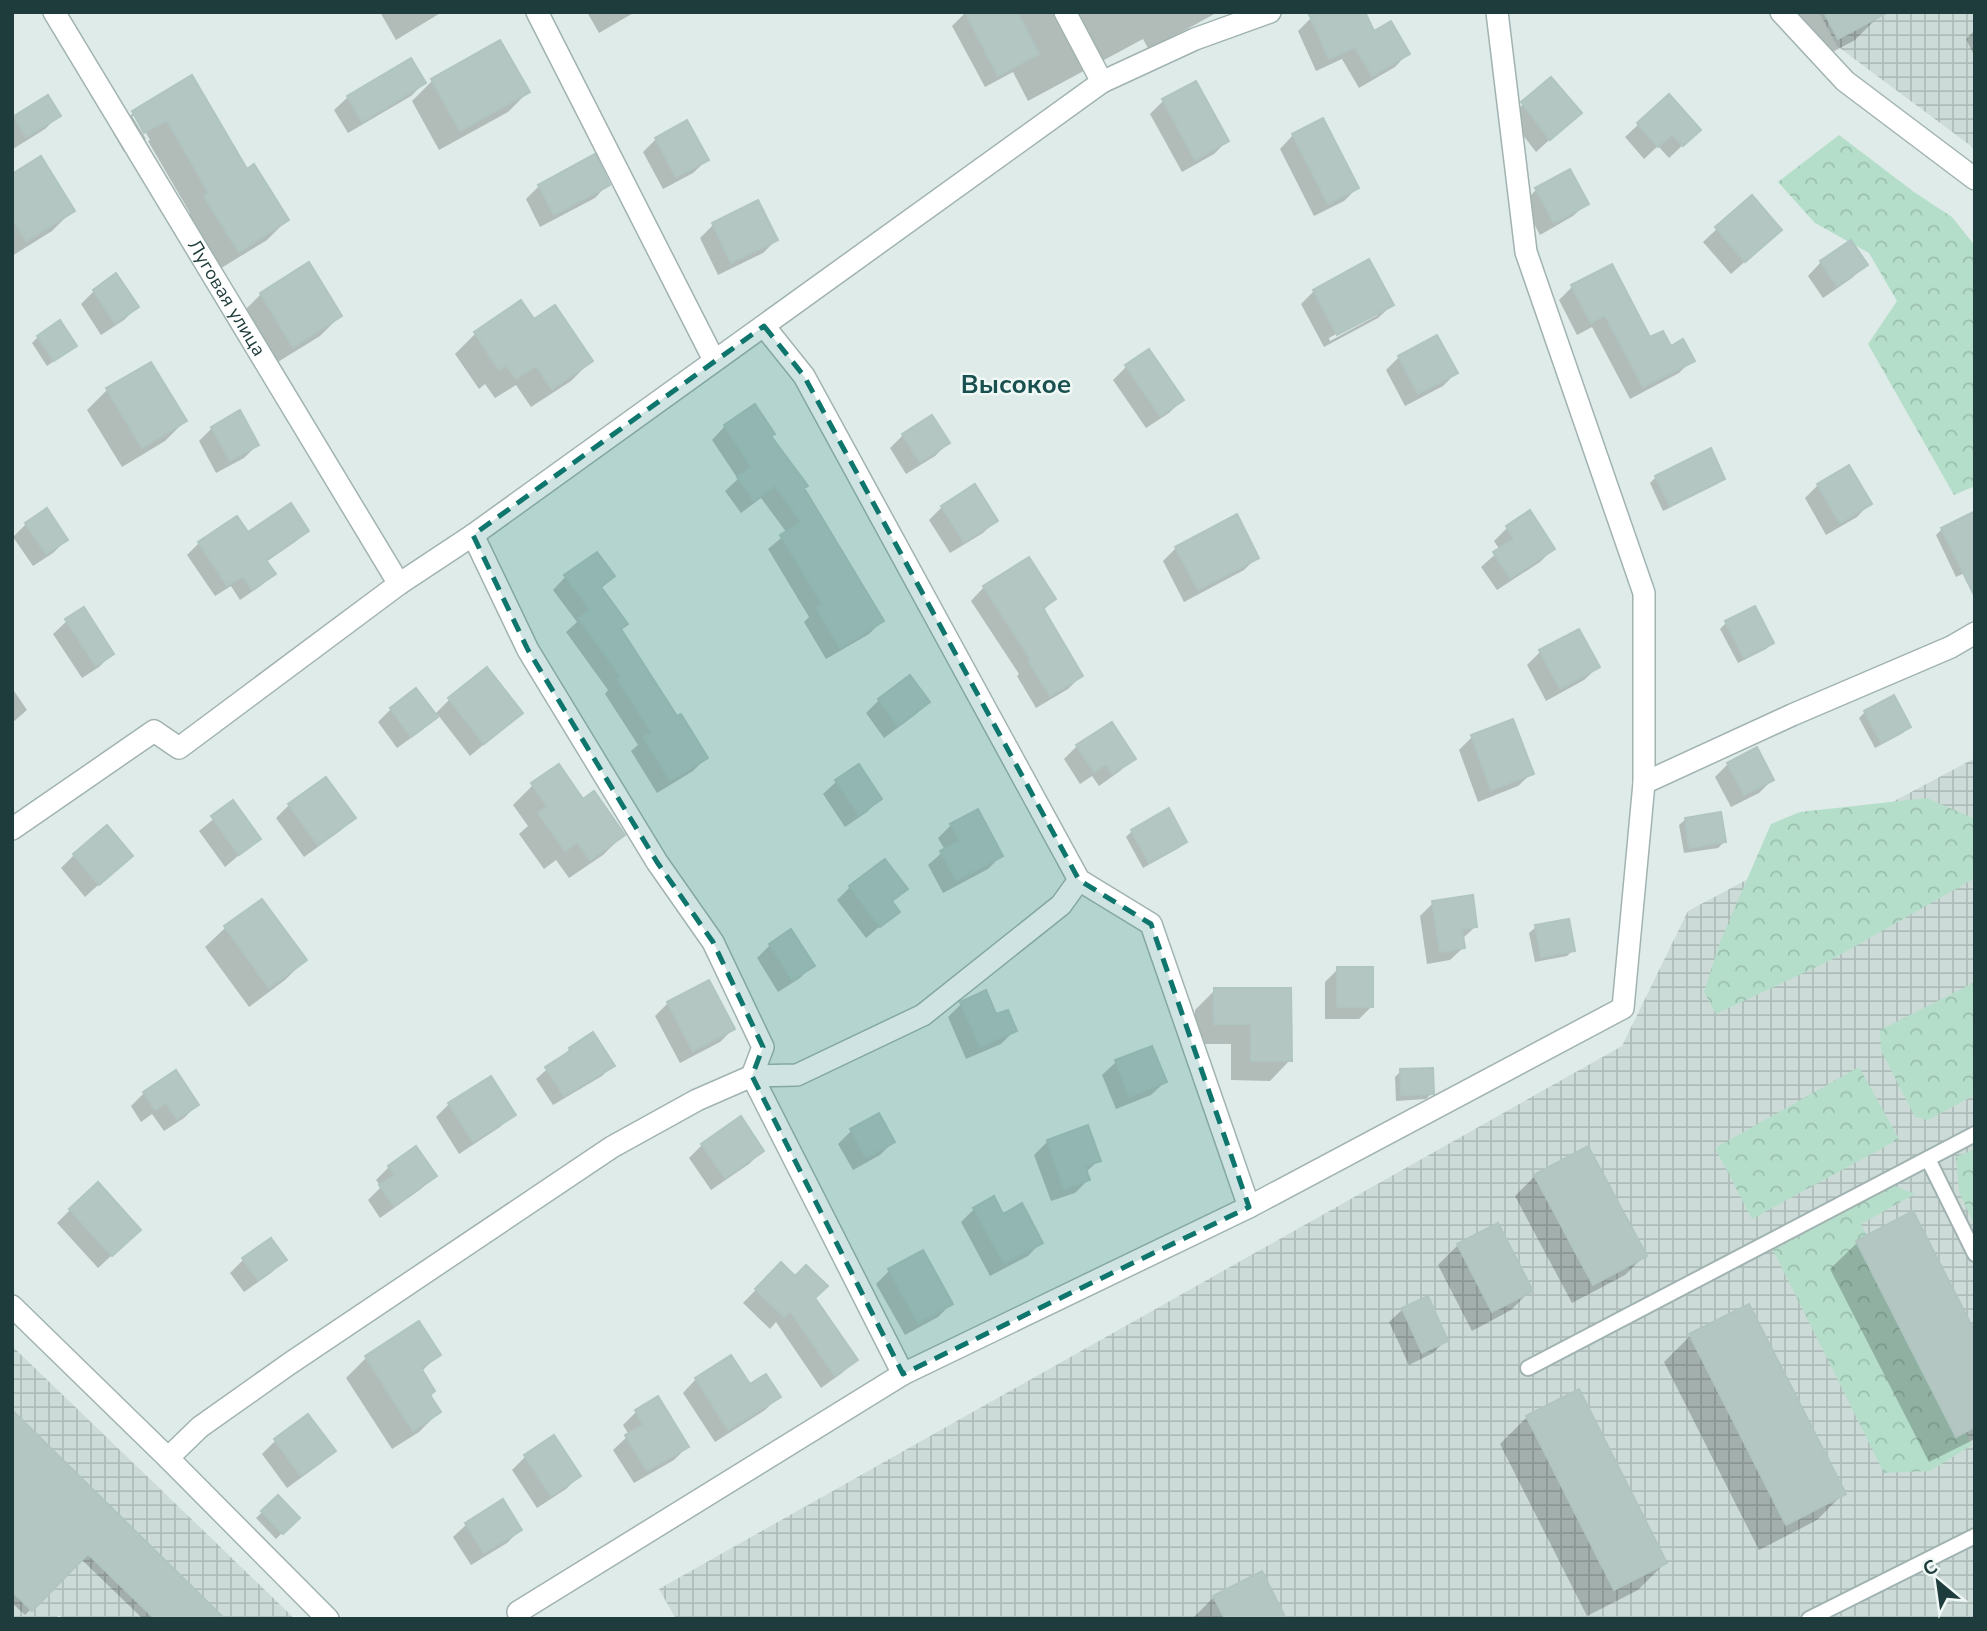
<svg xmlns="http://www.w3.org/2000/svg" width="1987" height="1631" font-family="'Nunito Sans',sans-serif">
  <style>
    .industrial { fill: url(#industrial-grid) }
    .forest { fill: url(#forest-crowns) }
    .shadow { fill: #0003; fill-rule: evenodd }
    .building { fill: #b3c6c2; stroke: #b0c5c1; stroke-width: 2 }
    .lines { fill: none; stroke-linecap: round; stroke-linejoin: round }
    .service-casing { stroke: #a1b3b1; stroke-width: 18 }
    .minor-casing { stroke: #a1b3b1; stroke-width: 24 }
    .service { stroke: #fff; stroke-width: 14 }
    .minor { stroke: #fff; stroke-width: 21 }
    .marked { fill: #0f766e; fill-opacity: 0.2; stroke: #0f766e; stroke-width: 5; stroke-dasharray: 14 9; stroke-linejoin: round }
    .labels { text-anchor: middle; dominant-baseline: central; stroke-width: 5; stroke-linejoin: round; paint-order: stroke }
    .street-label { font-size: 19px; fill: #1e3c3b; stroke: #eff8f5 }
    .district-label { font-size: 26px; font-weight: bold; fill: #194f4f; stroke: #eff8f5 }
  </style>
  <defs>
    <pattern id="industrial-grid" width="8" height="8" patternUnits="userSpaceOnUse" patternTransform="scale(1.75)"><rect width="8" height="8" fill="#ccdbd8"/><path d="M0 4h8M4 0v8" fill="none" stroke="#afbdba"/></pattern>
    <pattern id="forest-crowns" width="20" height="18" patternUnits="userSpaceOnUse" patternTransform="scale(1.75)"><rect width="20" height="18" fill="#b5deca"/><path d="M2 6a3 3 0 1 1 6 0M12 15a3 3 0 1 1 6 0" fill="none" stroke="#9bbfae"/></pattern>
  </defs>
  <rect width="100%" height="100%" fill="#deebe8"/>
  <path class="industrial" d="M 1819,12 L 1975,12 L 1975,149 L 1837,46 Z
    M 1975,758 L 1975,1619 L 676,1619 L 659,1589 L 1622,1046 L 1688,911 Z
    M 12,1346 L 295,1619 L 63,1619 L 59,1615 L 56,1619 L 12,1619 Z"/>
  <path class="forest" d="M 1839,135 L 1914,192 L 1952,217 L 1975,246 L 1975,486 L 1954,495 L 1868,344 L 1897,301 L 1869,253 L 1815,223 L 1778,182 Z
    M 1927,798 L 1975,819 L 1975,878 L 1831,960 L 1716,1014 L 1704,992 L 1720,942 L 1771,824 L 1800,812 Z
    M 1975,982 L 1975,1095 L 1928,1120 L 1915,1117 L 1881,1050 L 1880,1030 Z
    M 1859,1067 L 1899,1139 L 1752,1219 L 1715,1148 Z
    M 1975,1149 L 1975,1226 L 1959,1192 L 1956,1157 Z
    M 1872,1177 L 1915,1194 L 1861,1224 L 1972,1445 L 1930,1471 L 1884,1473 L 1773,1250 L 1798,1237 Z"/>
  <path class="shadow" d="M 380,12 L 442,12 L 396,40 Z
    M 587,12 L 635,12 L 599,33 Z
    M 966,12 L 1218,12 L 1149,50 L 1143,39 L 1028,101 L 1013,72 L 985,87 L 952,26 Z
    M 1787,12 L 1877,12 L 1879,16 L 1855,40 L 1814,62 Z
    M 1311,18 L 1373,33 L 1408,53 L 1395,67 L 1359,88 L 1342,59 L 1316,71 L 1298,31 Z
    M 1975,30 L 1975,57 L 1966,39 Z
    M 500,42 L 528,92 L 508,112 L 439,150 L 412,101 L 432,81 Z
    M 410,60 L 424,83 L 411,96 L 348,133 L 334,110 L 348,97 Z
    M 192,78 L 247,171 L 287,220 L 267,240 L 218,270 L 185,218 L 190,213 L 148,141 L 150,140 L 136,116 L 132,116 L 146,139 L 124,152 L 113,133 L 133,113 Z
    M 1551,80 L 1579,113 L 1536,152 L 1509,117 Z
    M 1195,83 L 1227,141 L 1214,154 L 1182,172 L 1150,114 L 1163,101 Z
    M 1668,97 L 1685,143 L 1669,158 L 1658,146 L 1644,159 L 1625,137 Z
    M 58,116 L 45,129 L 13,149 L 12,120 L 15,117 Z
    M 1293,135 L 1357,188 L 1344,201 L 1314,216 L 1280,149 Z
    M 656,139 L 707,160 L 693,173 L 663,189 L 643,152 Z
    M 1569,171 L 1587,203 L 1573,216 L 1540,235 L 1523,203 L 1536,190 Z
    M 12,176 L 72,211 L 52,231 L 12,256 Z
    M 608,184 L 595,198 L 540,227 L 526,199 L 539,186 Z
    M 1751,197 L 1767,242 L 1731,274 L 1703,242 Z
    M 757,203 L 776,240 L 763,253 L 718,275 L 700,238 L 713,225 Z
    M 1821,262 L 1865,265 L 1852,278 L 1823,298 L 1808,276 Z
    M 1611,266 L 1650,340 L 1692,360 L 1679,373 L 1630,399 L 1592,327 L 1577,335 L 1559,300 L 1572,287 Z
    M 116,276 L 137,307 L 124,320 L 101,335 L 81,304 L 94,291 Z
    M 1314,291 L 1392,305 L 1378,318 L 1324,347 L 1301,304 ZM 1378,311 L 1378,315 L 1330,341 L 1329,338 Z
    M 261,294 L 340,316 L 320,336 L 273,365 L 241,314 Z
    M 521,302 L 534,322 L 591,361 L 571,381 L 531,407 L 516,385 L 495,398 L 485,384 L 479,389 L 455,354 L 475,334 Z
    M 38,337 L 75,346 L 47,366 L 32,343 Z
    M 1399,357 L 1456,373 L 1443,386 L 1405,406 L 1386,370 Z
    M 1126,367 L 1182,400 L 1169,413 L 1146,428 L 1113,380 Z
    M 107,390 L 185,421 L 165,441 L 122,467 L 87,410 Z
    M 725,426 L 770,436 L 882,621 L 869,634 L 826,659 L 804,622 L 809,617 L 768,549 L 787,533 L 761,498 L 741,513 L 725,491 L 738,479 L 712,440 Z
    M 212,428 L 257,445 L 244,458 L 216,473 L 199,441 Z
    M 903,435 L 948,443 L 935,456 L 906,474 L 890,448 Z
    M 1656,477 L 1723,478 L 1717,484 L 1663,511 L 1650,483 Z
    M 1818,485 L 1870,503 L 1857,517 L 1826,535 L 1805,498 Z
    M 942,507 L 996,520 L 983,533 L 950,553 L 929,520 Z
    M 1529,513 L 1553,549 L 1540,562 L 1497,590 L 1481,567 L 1500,550 L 1494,541 L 1507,528 Z
    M 26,524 L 66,540 L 53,553 L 33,566 L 13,537 Z
    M 1942,529 L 1975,568 L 1956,577 L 1936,535 Z
    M 307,531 L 295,542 L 266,562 L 273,574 L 262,585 L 240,600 L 231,586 L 215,596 L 187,555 L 199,543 L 247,535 Z
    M 1176,548 L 1257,557 L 1244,570 L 1184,602 L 1163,561 Z
    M 566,576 L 613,576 L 600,589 L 626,624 L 620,631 L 677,719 L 706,758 L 693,771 L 657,793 L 631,751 L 638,745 L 605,694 L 608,690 L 566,632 L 577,622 L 553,590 Z
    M 984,587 L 1054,599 L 1043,611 L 1081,676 L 1068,689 L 1036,708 L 1017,676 L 1019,674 L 971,601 Z
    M 1754,608 L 1772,643 L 1766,649 L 1738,663 L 1720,629 L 1726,623 Z
    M 67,621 L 112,654 L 99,667 L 82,678 L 53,634 Z
    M 1540,652 L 1598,667 L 1584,680 L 1546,701 L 1527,665 Z
    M 487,670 L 521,713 L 470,756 L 438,715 L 422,730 L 397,748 L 378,722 L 391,709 L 434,715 L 449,700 Z
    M 12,688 L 27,710 L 12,723 Z
    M 879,700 L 928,702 L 915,715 L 884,738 L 866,713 Z
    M 1865,712 L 1909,727 L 1903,733 L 1875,748 L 1859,718 Z
    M 1472,737 L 1532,773 L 1518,786 L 1478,802 L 1459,750 Z
    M 1077,746 L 1133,758 L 1120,771 L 1099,786 L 1092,776 L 1080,784 L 1064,759 Z
    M 1728,764 L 1772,780 L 1759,793 L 1731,807 L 1715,777 Z
    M 837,781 L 880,799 L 867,812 L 845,827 L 823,794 Z
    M 533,785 L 583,801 L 623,835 L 603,855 L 569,878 L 556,860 L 544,869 L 519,834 L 528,826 L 513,805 Z
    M 233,803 L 258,839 L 225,867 L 199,831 Z
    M 289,805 L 353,818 L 340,831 L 304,857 L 276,818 Z
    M 1686,819 L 1724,842 L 1718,848 L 1684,853 L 1679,825 Z
    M 951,825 L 1001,856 L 988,869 L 943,893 L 928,865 L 945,850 L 938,838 Z
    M 1132,831 L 1185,842 L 1179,848 L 1143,868 L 1126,837 Z
    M 74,855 L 130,856 L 85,897 L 61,868 Z
    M 850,887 L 905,889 L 891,903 L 898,911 L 866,938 L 837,900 Z
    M 262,901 L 305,960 L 285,980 L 249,1007 L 205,947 L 225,928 Z
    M 1433,903 L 1476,926 L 1462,939 L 1464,947 L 1450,960 L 1427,964 L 1420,916 Z
    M 1536,927 L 1573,950 L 1567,956 L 1535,962 L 1529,933 Z
    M 791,932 L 813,965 L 800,978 L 778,992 L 757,958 L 770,945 Z
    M 1338,969 L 1372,1006 L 1359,1019 L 1325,1019 L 1325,982 Z
    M 1215,990 L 1290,1060 L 1270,1081 L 1231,1080 L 1231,1044 L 1195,1044 L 1195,1010 Z
    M 668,1003 L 733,1029 L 720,1042 L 680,1063 L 655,1016 Z
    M 962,1003 L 995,1017 L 1014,1031 L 1001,1044 L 966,1059 L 948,1017 Z
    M 570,1049 L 612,1066 L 602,1076 L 553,1105 L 536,1079 Z
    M 1116,1062 L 1165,1082 L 1151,1095 L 1116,1109 L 1102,1075 Z
    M 1401,1071 L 1432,1093 L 1426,1099 L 1396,1101 L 1395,1077 Z
    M 144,1093 L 197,1105 L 184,1118 L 164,1131 L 152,1114 L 141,1122 L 131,1106 Z
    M 449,1104 L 513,1114 L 500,1127 L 459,1154 L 436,1117 Z
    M 851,1131 L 893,1142 L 880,1155 L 853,1170 L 838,1144 Z
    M 1048,1141 L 1099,1160 L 1085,1173 L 1088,1180 L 1075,1193 L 1051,1201 L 1034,1155 Z
    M 702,1145 L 762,1151 L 749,1164 L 711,1190 L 689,1158 Z
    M 389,1167 L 434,1176 L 421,1189 L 380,1218 L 368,1200 L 381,1187 L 376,1180 Z
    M 1535,1176 L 1645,1255 L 1625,1275 L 1572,1303 L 1515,1196 Z
    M 974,1209 L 1003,1216 L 1041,1242 L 1028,1256 L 990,1276 L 961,1222 Z
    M 70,1210 L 125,1243 L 98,1268 L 57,1223 Z
    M 1912,1214 L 1975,1336 L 1975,1439 L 1929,1462 L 1830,1269 L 1857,1243 Z
    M 1458,1245 L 1531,1290 L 1511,1310 L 1472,1331 L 1438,1265 Z
    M 243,1260 L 284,1260 L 271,1273 L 244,1292 L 230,1273 Z
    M 781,1264 L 813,1298 L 855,1360 L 842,1373 L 821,1388 L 776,1322 L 770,1329 L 743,1303 Z
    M 889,1271 L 951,1304 L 938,1317 L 905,1335 L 876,1284 Z
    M 1403,1309 L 1446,1340 L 1433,1353 L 1409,1365 L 1389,1322 Z
    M 419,1323 L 439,1354 L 421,1372 L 428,1396 L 439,1412 L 419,1432 L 392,1449 L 346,1378 L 366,1358 Z
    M 1690,1336 L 1843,1494 L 1817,1520 L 1759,1550 L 1664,1362 Z
    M 696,1379 L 749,1387 L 778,1397 L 765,1410 L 715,1442 L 683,1393 Z
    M 12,1412 L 223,1619 L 143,1619 L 81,1559 L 25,1615 L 12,1603 Z
    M 636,1412 L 687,1447 L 674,1460 L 634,1483 L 613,1450 L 629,1435 L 623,1425 Z
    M 308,1416 L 334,1451 L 320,1464 L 287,1488 L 262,1454 L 275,1441 Z
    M 1527,1417 L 1665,1563 L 1638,1590 L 1587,1616 L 1500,1444 Z
    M 525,1457 L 579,1476 L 566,1489 L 537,1508 L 512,1470 Z
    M 278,1497 L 297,1518 L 276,1539 L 256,1518 Z
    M 467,1524 L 520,1530 L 507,1543 L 471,1565 L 453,1537 Z
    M 1214,1597 L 1284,1619 L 1195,1619 L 1194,1617 Z"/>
  <path class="building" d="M 965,12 L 1017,12 L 1039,54 L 998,76 Z
    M 1308,12 L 1365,12 L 1374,31 L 1391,21 L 1410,54 L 1372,76 L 1355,47 L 1329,59 Z
    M 1824,12 L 1888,12 L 1838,39 Z
    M 500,40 L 530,92 L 460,131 L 431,79 Z
    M 411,58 L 426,83 L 362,122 L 347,96 Z
    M 192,75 L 247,169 L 254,164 L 289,220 L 239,252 L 204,196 L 209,193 L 167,120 L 144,133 L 132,111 Z
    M 1551,77 L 1582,113 L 1550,140 L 1521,102 Z
    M 1196,81 L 1229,141 L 1195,160 L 1162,99 Z
    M 1669,94 L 1701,130 L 1683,146 L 1672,134 L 1658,147 L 1637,123 Z
    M 48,95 L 61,116 L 26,137 L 14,116 Z
    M 1323,118 L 1359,188 L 1328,204 L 1292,134 Z
    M 687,120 L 709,160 L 676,177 L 655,138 Z
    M 595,154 L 610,185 L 554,215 L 538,185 Z
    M 41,156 L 75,211 L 26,241 L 12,218 L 12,174 Z
    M 1570,169 L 1589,204 L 1554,223 L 1535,188 Z
    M 1752,195 L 1782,230 L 1745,262 L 1715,227 Z
    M 758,200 L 778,240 L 731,263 L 712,223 Z
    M 1851,240 L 1868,265 L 1837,286 L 1820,261 Z
    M 1369,259 L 1394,305 L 1337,335 L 1313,290 Z
    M 309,262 L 342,316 L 293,347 L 260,293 Z
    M 1612,264 L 1650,337 L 1663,331 L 1671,346 L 1683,339 L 1695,361 L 1643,387 L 1605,315 L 1591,323 L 1571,285 Z
    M 116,273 L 139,307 L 115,323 L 93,290 Z
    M 521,300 L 534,319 L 555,305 L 593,361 L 552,389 L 536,366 L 516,379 L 506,365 L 499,370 L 474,332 Z
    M 60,320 L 77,346 L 54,361 L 37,336 Z
    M 1437,335 L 1458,373 L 1418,394 L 1398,356 Z
    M 1149,349 L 1184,400 L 1160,416 L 1125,365 Z
    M 151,362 L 187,421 L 142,448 L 106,388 Z
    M 755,404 L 775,434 L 771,436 L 808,486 L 804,488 L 884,621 L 840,648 L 816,608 L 822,604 L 780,535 L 801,522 L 775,486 L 754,501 L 737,477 L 751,467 L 724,425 Z
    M 240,410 L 259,445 L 230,461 L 211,427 Z
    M 932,415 L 950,443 L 920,462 L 902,434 Z
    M 1711,448 L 1725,479 L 1670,506 L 1655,476 Z
    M 1849,465 L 1872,504 L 1840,523 L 1817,484 Z
    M 975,484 L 998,521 L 964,542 L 941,506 Z
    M 291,503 L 309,531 L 266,560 L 276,574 L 252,590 L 243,576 L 227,586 L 198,542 L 237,516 L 248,532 Z
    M 47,508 L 68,540 L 46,554 L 25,523 Z
    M 1530,510 L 1555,549 L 1510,578 L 1493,552 L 1514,539 L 1506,526 Z
    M 1975,511 L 1975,597 L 1941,528 Z
    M 1237,514 L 1259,558 L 1198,590 L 1175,547 Z
    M 597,552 L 615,576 L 601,587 L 628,624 L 621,629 L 677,716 L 681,714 L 708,758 L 670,781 L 643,737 L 651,732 L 617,679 L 621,677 L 578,618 L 590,610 L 564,575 Z
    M 1029,557 L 1056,599 L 1043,608 L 1083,676 L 1050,696 L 1029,662 L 1031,660 L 983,586 Z
    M 1755,606 L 1774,643 L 1744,658 L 1725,621 Z
    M 84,607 L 114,654 L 96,666 L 65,619 Z
    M 1579,629 L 1600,667 L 1560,689 L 1539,650 Z
    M 487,667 L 523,713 L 484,744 L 448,698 Z
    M 910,675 L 930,702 L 898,726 L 878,699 Z
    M 416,688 L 438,717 L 411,737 L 390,708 Z
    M 1894,695 L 1911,727 L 1881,743 L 1864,711 Z
    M 1513,719 L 1534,774 L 1491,790 L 1471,735 Z
    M 1112,722 L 1136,759 L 1112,774 L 1106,764 L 1094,772 L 1076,745 Z
    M 1757,747 L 1774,780 L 1744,795 L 1727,763 Z
    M 559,764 L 583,799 L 594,791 L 625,835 L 590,860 L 577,842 L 565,851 L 538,813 L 547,806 L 531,783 Z
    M 859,764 L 882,799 L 859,815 L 835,780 Z
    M 326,777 L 356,818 L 318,845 L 288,804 Z
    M 233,800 L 261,839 L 239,855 L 211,816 Z
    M 1169,808 L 1187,842 L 1149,863 L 1131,830 Z
    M 978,809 L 1003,856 L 956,881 L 940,851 L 960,841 L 950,824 Z
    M 1721,812 L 1726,842 L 1689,848 L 1685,818 Z
    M 107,825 L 133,856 L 99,885 L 73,854 Z
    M 885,859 L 908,889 L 892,901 L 900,912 L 880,927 L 849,886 Z
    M 1473,895 L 1477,927 L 1462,929 L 1465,948 L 1440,952 L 1432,901 Z
    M 262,899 L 307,960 L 269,988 L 224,926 Z
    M 1569,919 L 1575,951 L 1541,957 L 1535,925 Z
    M 791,929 L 815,966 L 792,980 L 769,944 Z
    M 1337,967 L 1373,967 L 1373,1007 L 1337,1007 Z
    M 709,980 L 735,1029 L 693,1051 L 667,1002 Z
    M 1214,988 L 1291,988 L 1292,1061 L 1251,1061 L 1251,1024 L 1214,1024 Z
    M 986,990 L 996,1014 L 1008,1010 L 1017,1031 L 980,1047 L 960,1002 Z
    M 593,1032 L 615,1066 L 564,1096 L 545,1067 L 570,1051 L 569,1048 Z
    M 1152,1046 L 1167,1082 L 1129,1097 L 1115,1060 Z
    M 1433,1068 L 1434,1094 L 1401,1095 L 1400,1069 Z
    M 176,1070 L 199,1105 L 177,1119 L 166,1103 L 155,1110 L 143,1092 Z
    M 491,1076 L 516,1115 L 473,1142 L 448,1103 Z
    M 879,1113 L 895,1142 L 866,1158 L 850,1129 Z
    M 741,1116 L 764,1151 L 725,1178 L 701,1144 Z
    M 1088,1125 L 1101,1161 L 1085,1166 L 1090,1180 L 1064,1189 L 1047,1140 Z
    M 416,1146 L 437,1176 L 394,1206 L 379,1185 L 395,1175 L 388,1166 Z
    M 1588,1146 L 1647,1256 L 1593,1285 L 1534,1175 Z
    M 98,1182 L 141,1230 L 112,1256 L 69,1209 Z
    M 994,1196 L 1003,1214 L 1022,1203 L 1043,1243 L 1004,1264 L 973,1208 Z
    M 1913,1211 L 1975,1332 L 1975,1427 L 1956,1437 L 1856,1241 Z
    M 1498,1223 L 1533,1291 L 1492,1312 L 1457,1244 Z
    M 271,1238 L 287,1260 L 258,1280 L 242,1258 Z
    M 923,1250 L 953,1304 L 918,1323 L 888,1269 Z
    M 781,1262 L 795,1276 L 806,1265 L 828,1286 L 815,1298 L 858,1360 L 835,1376 L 790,1311 L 784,1317 L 755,1289 Z
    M 1428,1296 L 1448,1341 L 1422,1353 L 1402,1308 Z
    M 1749,1304 L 1846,1494 L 1786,1525 L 1689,1334 Z
    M 419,1321 L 441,1355 L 421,1368 L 435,1391 L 430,1395 L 441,1412 L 413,1431 L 365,1356 Z
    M 731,1355 L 750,1384 L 766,1374 L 781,1397 L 728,1430 L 695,1378 Z
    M 1579,1389 L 1667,1563 L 1614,1590 L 1526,1416 Z
    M 658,1396 L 689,1447 L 647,1471 L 625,1435 L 643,1425 L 635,1410 Z
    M 12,1410 L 225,1619 L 155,1619 L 88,1554 L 32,1611 L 12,1591 Z
    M 308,1414 L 336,1451 L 301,1476 L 274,1439 Z
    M 554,1435 L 581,1476 L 551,1496 L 524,1455 Z
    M 278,1495 L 300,1518 L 283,1534 L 261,1511 Z
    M 503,1499 L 522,1530 L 484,1553 L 465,1523 Z
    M 1262,1571 L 1286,1619 L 1225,1619 L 1213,1596 Z"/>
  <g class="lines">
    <g class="service-casing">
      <path id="service" d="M 1928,1159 L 1975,1254
        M 1528,1368 L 1975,1134
        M 1809,1619 L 1975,1536"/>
    </g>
    <g class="minor-casing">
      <g id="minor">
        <path id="s1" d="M 54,12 L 399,584"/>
        <path d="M 537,12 L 714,360"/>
        <path d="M 1065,12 L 1102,82"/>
        <path d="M 1270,12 L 1195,39 L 1102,82 L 473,535 L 528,650 L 657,862 L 713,942 L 763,1047 L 752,1076 L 903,1374 L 1249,1207 L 1623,1008 L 1644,783 L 1644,593 L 1526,252 L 1497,12"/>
        <path d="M 1781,12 L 1845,81 L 1975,179"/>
        <path d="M 764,326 L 804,376 L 1079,880 L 1151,924 L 1249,1207"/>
        <path d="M 1644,783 L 1792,715 L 1951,647 L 1975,633"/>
        <path d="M 12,829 L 154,731 L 179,748 L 399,584 L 473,535"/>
        <path d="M 12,1306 L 168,1458 L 328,1619"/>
        <path d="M 168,1458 L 200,1427 L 289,1364 L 612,1147 L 697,1100 L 752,1076 L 797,1075 L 923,1015 L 1061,905 L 1079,880"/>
        <path d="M 518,1612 L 903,1374"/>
      </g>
    </g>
    <use href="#service" class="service"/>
    <use href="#minor" class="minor"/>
  </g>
  <path class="marked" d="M 764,326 L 804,376 L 1079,880 L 1151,924 L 1249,1207 L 903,1374 L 752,1076 L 763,1047 L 713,942 L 657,862 L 528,650 L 473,535 Z"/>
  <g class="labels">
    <g class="street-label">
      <text stroke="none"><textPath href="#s1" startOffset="334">Луговая улица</textPath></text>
    </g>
    <g class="district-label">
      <text x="1016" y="384">Высокое</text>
    </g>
  </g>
  <rect width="1987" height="1631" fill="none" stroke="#1e3c3b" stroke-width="28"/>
  <g transform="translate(1938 1582) rotate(331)" stroke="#eff8f5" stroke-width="5" paint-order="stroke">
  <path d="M0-5L12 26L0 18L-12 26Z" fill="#1e3c3b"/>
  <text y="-10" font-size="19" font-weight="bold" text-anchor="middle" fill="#1e3c3b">С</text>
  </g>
</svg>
